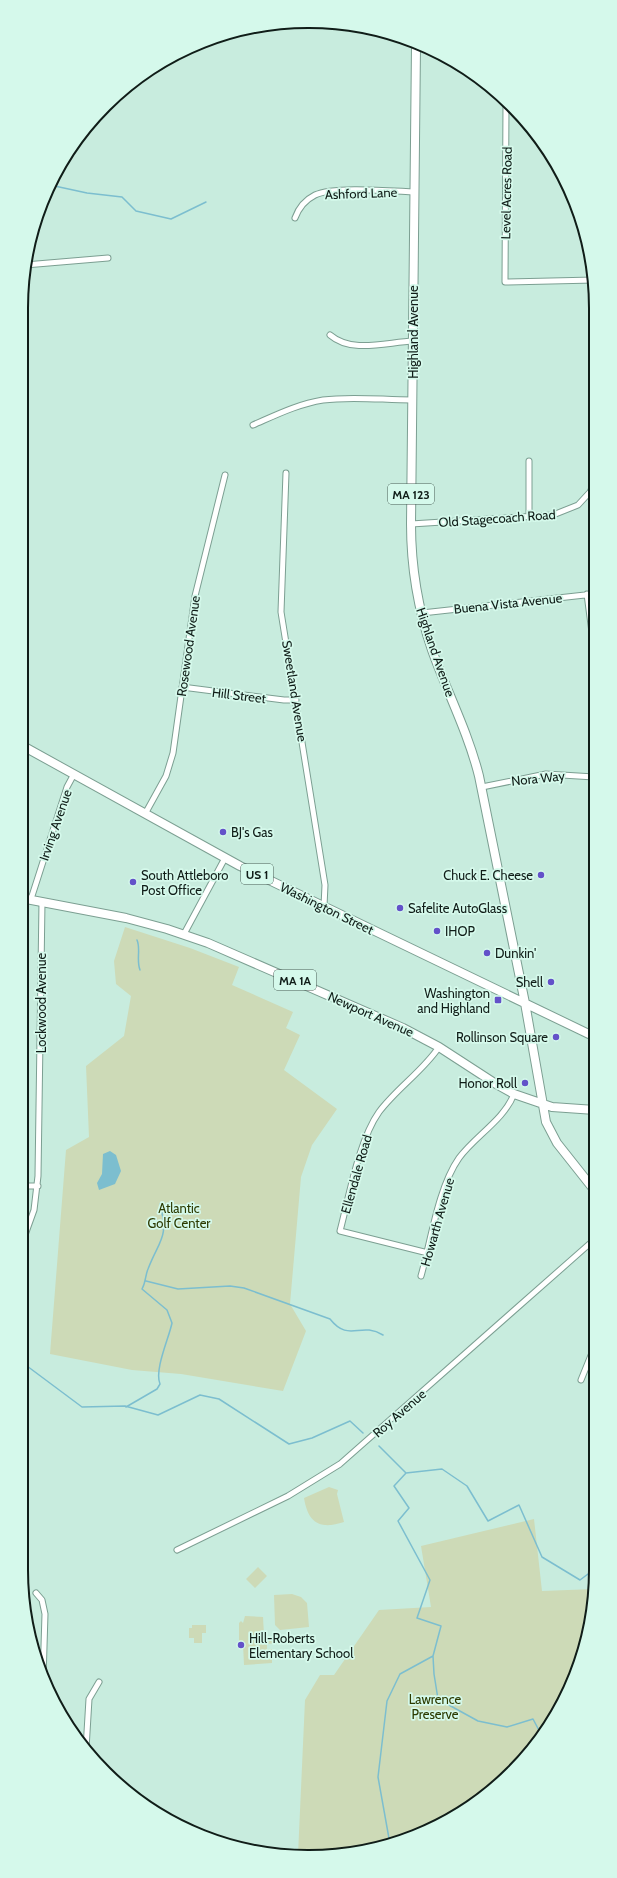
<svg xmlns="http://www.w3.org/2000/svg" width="617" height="1878" font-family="Cabin,sans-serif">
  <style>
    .green { fill: #cddab7 }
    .water { fill: #7cbecf }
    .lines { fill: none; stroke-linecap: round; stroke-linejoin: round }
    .stream { stroke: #7cbecf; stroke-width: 1.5 }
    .street-casing { stroke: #7c9f92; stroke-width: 7 }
    .primary-casing { stroke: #7c9f92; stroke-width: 10 }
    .street { stroke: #fff; stroke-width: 5 }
    .primary { stroke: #fff; stroke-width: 8 }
    .poi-dot { fill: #6351c9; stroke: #d5f9eb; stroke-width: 1.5 }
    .labels { text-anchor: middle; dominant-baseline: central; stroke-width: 3.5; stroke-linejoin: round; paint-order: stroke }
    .shield { fill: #d5f9eb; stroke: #4b5f57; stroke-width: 1 }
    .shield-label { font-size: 12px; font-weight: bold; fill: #101d18 }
    .street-label { font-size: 13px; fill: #101d18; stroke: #d5f9eb }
    .poi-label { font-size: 13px; fill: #101d18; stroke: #d5f9eb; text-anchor: start }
    .park-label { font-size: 13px; fill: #2c3a00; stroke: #d5f9eb }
    .rim { fill: none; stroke: #101d18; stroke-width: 2 }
  </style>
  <rect width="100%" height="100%" fill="#c8ecde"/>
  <path class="green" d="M 125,927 L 190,948 L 239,967 L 232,985 L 293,1012 L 286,1028 L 300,1035 L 284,1070 L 337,1109 L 312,1145 L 301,1177 L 290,1304 L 306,1331 L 283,1391 L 181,1374 L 132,1370 L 50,1354 L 66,1150 L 89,1137 L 86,1066 L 124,1036 L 131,996 L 116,984 L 114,961 Z
    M 329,1487 L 338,1490 L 337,1494 L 344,1522 C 320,1530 308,1523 304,1498 Z
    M 534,1519 L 542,1591 L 594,1589 L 590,1626 L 574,1679 L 548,1729 L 512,1773 L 468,1808 L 383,1847 L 328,1856 L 298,1855 L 305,1700 L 320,1675 L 334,1675 L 379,1610 L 431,1607 L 421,1546 Z
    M 258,1567 L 267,1576 L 255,1588 L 246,1579 Z
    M 292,1594 L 301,1597 L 307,1603 L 309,1627 L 280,1630 L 275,1625 L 274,1595 Z
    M 245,1616 L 263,1617 L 264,1635 L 267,1637 L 279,1638 L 279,1643 L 267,1644 L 267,1649 L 272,1649 L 272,1663 L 244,1665 L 243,1644 L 239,1644 L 239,1623 L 241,1621 L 243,1623 Z
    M 192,1625 L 206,1625 L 206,1633 L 202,1633 L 202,1643 L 194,1643 L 194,1638 L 189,1638 L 189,1628 L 192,1628 Z"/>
  <path class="water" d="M 110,1151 L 116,1155 L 121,1171 L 115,1184 L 99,1190 L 97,1183 L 102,1174 L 103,1154 Z"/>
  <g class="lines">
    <path class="stream" d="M 50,185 L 87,193 L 122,197 L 136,211 L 171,219 L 206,202
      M 137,940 C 141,949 136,960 140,970
      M 146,1281 L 178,1289 L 230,1286 L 244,1288 L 330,1319 C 349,1343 360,1321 383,1335
      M 21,1366 L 27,1366 L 82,1407 L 125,1406 L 158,1415 L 200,1395 L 219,1399 L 289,1444 L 312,1438 L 350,1421 L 363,1433
      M 126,1407 L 157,1389 L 160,1384 C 154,1370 169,1338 172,1323 L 167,1310 L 142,1289 C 146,1282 145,1276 148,1269 C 160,1238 169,1239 160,1204
      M 379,1446 L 406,1473
      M 406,1473 L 394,1486 L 409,1508 L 398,1521 L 430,1580 L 417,1618 L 441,1626 L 433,1656 L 434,1674 L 438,1699 L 478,1721 L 507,1727 L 533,1719 L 542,1736
      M 406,1473 L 442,1469 L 467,1486 L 488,1521 L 519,1505 L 542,1557 L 580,1580 L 596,1568
      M 390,1844 L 378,1777 L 387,1701 L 400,1674 L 433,1656"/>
    <g class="street-casing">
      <path id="street" d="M 506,104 L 505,282 L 594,280
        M 295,218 C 299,207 305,200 315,195 C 334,186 391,191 414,192
        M 25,265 L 108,258
        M 330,335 C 352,354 387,342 413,341
        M 253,425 C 276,415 298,404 323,400 C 352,396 383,400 412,400
        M 286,473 L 281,612 L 325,885 L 324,906
        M 529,517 L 529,461
        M 411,524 L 553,515 L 578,505 L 590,492 L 594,484
        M 587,594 L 594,648
        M 422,613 L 594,594
        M 182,687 L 284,700 L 296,700
        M 482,787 L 546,774 L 594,777
        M 145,814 L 166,776 L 173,753 L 195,596 L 225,475
        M 31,899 L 67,787 L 74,774
        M 184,934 L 225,858
        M 21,1186 L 38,1186
        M 21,1246 L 34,1210 L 38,1176 L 42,902
        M 428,1253 L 340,1231 C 349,1197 359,1140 379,1112 C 397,1088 423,1071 439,1047
        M 421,1276 C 431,1241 438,1188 459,1158 C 475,1136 504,1120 514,1094
        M 581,1380 L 596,1343
        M 177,1550 L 288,1496 L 340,1464 L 595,1239
        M 36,1593 L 42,1600 L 45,1614 L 43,1679
        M 86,1749 L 89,1699 L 99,1682"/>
    </g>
    <g class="primary-casing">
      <path id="primary" d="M 416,46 L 411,524 C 411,567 418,609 432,650 C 447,692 468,732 479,776 L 525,1003 L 546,1122 L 557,1143 L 595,1191
        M 21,745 L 240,866 L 595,1037
        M 21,898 L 126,918 L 167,929 L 208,943 L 403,1028 L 439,1047 L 496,1084 L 514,1094 L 552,1107 L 595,1110"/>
    </g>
    <use href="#street" class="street"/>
    <use href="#primary" class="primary"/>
  </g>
  <g class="poi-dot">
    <circle cx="223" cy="832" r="4"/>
    <circle cx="541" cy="875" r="4"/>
    <circle cx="133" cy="882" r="4"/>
    <circle cx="400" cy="908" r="4"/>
    <circle cx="437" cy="931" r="4"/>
    <circle cx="487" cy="953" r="4"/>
    <circle cx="551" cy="982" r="4"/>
    <rect x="494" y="996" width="8" height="8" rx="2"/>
    <circle cx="556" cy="1037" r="4"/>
    <circle cx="525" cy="1083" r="4"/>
    <circle cx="241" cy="1645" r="4"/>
  </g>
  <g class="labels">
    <g class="shield">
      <rect x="388" y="484" width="46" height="20" rx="3"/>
      <rect x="241" y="864" width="32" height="20" rx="3"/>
      <rect x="274" y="970" width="42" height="20" rx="3"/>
    </g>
    <g class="shield-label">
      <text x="411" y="494">MA 123</text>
      <text x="257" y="874">US 1</text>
      <text x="295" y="980">MA 1A</text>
    </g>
    <g class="street-label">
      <text transform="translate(361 193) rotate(-2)">Ashford Lane</text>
      <text transform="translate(506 193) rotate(-89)">Level Acres Road</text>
      <text transform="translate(413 332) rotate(-90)">Highland Avenue</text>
      <text transform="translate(497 518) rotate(-4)">Old Stagecoach Road</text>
      <text transform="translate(508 603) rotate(-6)">Buena Vista Avenue</text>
      <text transform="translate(188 646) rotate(-82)">Rosewood Avenue</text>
      <text transform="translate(436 652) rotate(71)">Highland Avenue</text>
      <text transform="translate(295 691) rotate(81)">Sweetland Avenue</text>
      <text transform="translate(239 695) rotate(7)">Hill Street</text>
      <text transform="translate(538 778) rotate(-6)">Nora Way</text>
      <text transform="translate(55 825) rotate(-71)">Irving Avenue</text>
      <text transform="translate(327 908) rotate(26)">Washington Street</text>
      <text transform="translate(41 1003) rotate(-90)">Lockwood Avenue</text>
      <text transform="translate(371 1014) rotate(24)">Newport Avenue</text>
      <text transform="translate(356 1174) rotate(-74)">Ellendale Road</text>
      <text transform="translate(437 1222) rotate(-74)">Howarth Avenue</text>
      <text transform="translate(399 1413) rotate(-41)">Roy Avenue</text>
    </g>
    <g class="poi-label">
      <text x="231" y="832">BJ's Gas</text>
      <text x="141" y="875">South Attleboro<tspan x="141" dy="15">Post Office</tspan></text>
      <text x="533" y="875" text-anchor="end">Chuck E. Cheese</text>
      <text x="408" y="908">Safelite AutoGlass</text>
      <text x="445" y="931">IHOP</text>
      <text x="495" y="953">Dunkin'</text>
      <text x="543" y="982" text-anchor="end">Shell</text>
      <text x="490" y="993" text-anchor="end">Washington<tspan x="490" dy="15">and Highland</tspan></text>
      <text x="548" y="1037" text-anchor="end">Rollinson Square</text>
      <text x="517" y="1083" text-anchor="end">Honor Roll</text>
      <text x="249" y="1638">Hill-Roberts<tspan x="249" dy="15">Elementary School</tspan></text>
    </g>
    <g class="park-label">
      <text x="179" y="1208">Atlantic<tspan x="179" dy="15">Golf Center</tspan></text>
      <text x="435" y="1699">Lawrence<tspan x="435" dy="15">Preserve</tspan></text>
    </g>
  </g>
  <path d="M0 0H617V1878H0ZM308 28H309A280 280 0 0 1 589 308V1570A280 280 0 0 1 309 1850H308A280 280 0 0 1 28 1570V308A280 280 0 0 1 308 28Z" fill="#d5f9eb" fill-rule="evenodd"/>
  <path class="rim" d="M308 28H309A280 280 0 0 1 589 308V1570A280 280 0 0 1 309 1850H308A280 280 0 0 1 28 1570V308A280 280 0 0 1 308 28Z"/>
</svg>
